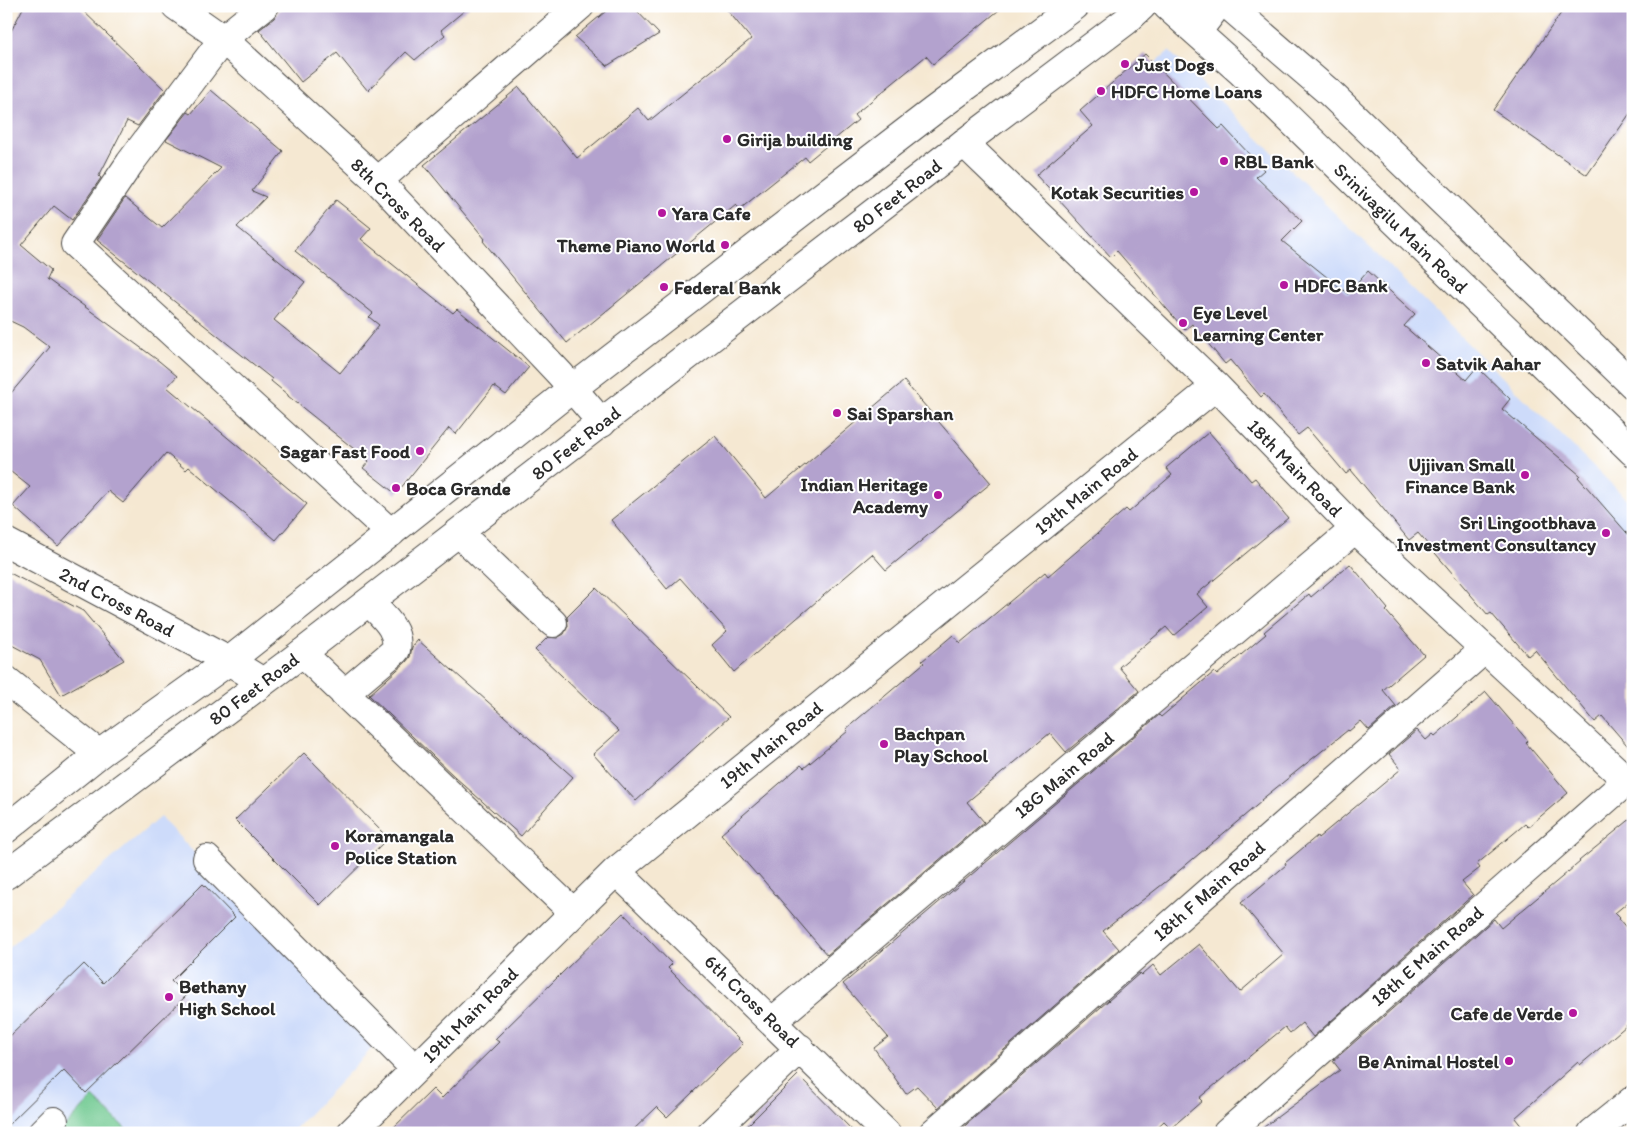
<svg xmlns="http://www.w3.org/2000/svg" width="1639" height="1139" font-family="Itim,sans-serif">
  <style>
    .built { fill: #cddbfa }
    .green { fill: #6fc991; stroke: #4d7a5e }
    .building { fill: #b3a2ce }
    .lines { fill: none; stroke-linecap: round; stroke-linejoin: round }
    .minor-casing { stroke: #494744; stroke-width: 30 }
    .major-casing { stroke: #494744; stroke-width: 30 }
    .minor { stroke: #fff; stroke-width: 28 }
    .major { stroke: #fff; stroke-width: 28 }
    .poi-dot { fill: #b5179e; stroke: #fff; stroke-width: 2 }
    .labels { text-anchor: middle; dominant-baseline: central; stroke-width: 4; stroke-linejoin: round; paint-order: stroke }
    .poi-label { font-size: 19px; font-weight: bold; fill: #2b2b2b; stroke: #fff; text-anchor: start }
    .street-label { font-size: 19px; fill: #2b2b2b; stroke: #fff }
  </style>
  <rect width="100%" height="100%" fill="#fff"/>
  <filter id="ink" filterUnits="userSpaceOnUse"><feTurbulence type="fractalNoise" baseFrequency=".02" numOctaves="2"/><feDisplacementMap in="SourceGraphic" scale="10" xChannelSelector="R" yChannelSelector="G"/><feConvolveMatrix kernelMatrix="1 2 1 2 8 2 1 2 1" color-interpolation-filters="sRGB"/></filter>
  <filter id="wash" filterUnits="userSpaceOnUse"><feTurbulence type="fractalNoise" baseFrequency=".0096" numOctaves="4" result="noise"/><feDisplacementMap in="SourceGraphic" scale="20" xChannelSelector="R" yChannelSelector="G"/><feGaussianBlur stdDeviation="1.12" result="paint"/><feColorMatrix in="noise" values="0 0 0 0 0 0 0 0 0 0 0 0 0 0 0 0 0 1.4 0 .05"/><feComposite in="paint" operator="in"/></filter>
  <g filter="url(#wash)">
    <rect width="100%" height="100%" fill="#f5e8d2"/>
    <path class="built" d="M 1169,51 L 1633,505 L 1633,661 L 1089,120 Z
      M 160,817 L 377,1043 L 291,1133 L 6,1133 L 6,950 Z"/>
    <path class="green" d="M 93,1097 L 130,1133 L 59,1133 Z"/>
    <g id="blocks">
      <path class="building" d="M 24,6 L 78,6 L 165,90 L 138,126 L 127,121 L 99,176 L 101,178 L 72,220 L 54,206 L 21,245 L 51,270 L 47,279 L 159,361 L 177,376 L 167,387 L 307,504 L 276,540 L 189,467 L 186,470 L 166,453 L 123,503 L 108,491 L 58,546 L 13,506 L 30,487 L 6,468 L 6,399 L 50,347 L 23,327 L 6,319 L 6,41 Z
        M 282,6 L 470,6 L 441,30 L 445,35 L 415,60 L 406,52 L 368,91 L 337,53 L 301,82 L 259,30 L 274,18 Z
        M 612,6 L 632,6 L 659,34 L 607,66 L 575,37 Z
        M 724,6 L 1004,6 L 933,64 L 926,56 L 854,115 L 858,120 L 808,161 L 805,157 L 740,209 L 736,205 L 567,343 L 483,241 L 485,239 L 424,165 L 519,87 L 577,158 L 638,108 L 649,121 L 751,39 Z
        M 1566,6 L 1633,6 L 1633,109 L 1587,175 L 1493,110 Z
        M 1145,54 L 1219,129 L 1223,126 L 1264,170 L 1256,177 L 1302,221 L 1282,241 L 1348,294 L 1368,271 L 1415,314 L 1404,326 L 1466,380 L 1477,367 L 1510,399 L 1502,409 L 1580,475 L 1578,477 L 1633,540 L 1633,752 L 1602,716 L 1595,722 L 1535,650 L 1528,656 L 1491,613 L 1488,615 L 1418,533 L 1409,540 L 1351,470 L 1346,474 L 1307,428 L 1298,435 L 1264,394 L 1261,397 L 1230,360 L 1225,364 L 1192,324 L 1185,330 L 1117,251 L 1111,257 L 1036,175 L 1093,126 L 1080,111 Z
        M 211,90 L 283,151 L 252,191 L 266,197 L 237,227 L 305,282 L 274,320 L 340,373 L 379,325 L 369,317 L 373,313 L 295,251 L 336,200 L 371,228 L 361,239 L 453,313 L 457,309 L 529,367 L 506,395 L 494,386 L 456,434 L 449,428 L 396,494 L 363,468 L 369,461 L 288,396 L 288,395 L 271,381 L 272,379 L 97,240 L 125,198 L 162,228 L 221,168 L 166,140 L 188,112 L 191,114 Z
        M 904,381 L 991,483 L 886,570 L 872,554 L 734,672 L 712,645 L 727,631 L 680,578 L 667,589 L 611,520 L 715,436 L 766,498 Z
        M 1209,432 L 1251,481 L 1255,478 L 1288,518 L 1197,594 L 1208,607 L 1174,636 L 1166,627 L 1119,667 L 1139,691 L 1066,752 L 1050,733 L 967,802 L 984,822 L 827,955 L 758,874 L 757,875 L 721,834 L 801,765 L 804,768 L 848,731 L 846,729 L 924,663 L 922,661 L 953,635 L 960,643 L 1045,572 L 1048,576 L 1126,509 L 1129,512 L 1172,475 L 1166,468 Z
        M 1350,564 L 1388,609 L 1386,611 L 1424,655 L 1383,690 L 1396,706 L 1369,730 L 1361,721 L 1349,731 L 1348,730 L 1261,800 L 1262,801 L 1168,880 L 1103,931 L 1119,949 L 938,1108 L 917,1086 L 906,1094 L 874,1048 L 888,1037 L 843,984 L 1159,715 L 1161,717 L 1214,672 L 1217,675 L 1266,634 L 1264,632 L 1309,594 L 1311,597 Z
        M 6,571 L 83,611 L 124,660 L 61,695 L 40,660 L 6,642 Z
        M 596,588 L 729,717 L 636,801 L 593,754 L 619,731 L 535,650 L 548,637 L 557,638 L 564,634 L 568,626 L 567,617 Z
        M 418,640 L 573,777 L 521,836 L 455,777 L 369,695 L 406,662 L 410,657 L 412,647 Z
        M 1486,692 L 1528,741 L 1526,743 L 1568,793 L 1528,827 L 1525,824 L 1477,864 L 1480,868 L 1462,882 L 1473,895 L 1313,1037 L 1302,1023 L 1290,1033 L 1285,1027 L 1199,1098 L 1202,1101 L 1171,1128 L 1164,1121 L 1151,1133 L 961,1133 L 959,1131 L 1140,973 L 1142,975 L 1153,965 L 1161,975 L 1199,944 L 1240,992 L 1284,954 L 1241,903 L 1286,865 L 1285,863 L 1317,836 L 1318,838 L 1401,769 L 1389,754 L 1417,730 L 1426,740 L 1433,734 L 1435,736 Z
        M 304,753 L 388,838 L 320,905 L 235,820 Z
        M 1633,817 L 1633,898 L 1615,913 L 1620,918 L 1619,919 L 1633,936 L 1633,1020 L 1580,1065 L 1578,1062 L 1515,1118 L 1527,1133 L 1256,1133 L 1340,1070 L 1333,1061 L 1494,919 L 1501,928 L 1580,862 L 1579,861 Z
        M 203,884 L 235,917 L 171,981 L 186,996 L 86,1093 L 64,1070 L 6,1127 L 6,1040 L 84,964 L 103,983 Z
        M 623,913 L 672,964 L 668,968 L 743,1044 L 667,1117 L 657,1107 L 630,1133 L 388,1133 L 433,1089 L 442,1098 L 499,1042 L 495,1039 Z
        M 798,1075 L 855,1133 L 740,1133 Z"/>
    </g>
  </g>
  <g filter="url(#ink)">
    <use href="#blocks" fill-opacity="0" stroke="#494744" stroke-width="1"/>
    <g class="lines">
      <g class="minor-casing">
        <path id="minor" d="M 176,6 L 223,39 L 378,181 L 560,374 L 602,423
          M 264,6 L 223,39 L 130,163 L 75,244 L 391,533
          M 1197,32 L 1217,6
          M 964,143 L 1216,386 L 1355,529 L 1633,786
          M 378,181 L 580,6
          M 459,533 L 553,623
          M 6,542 L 229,661 L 263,682
          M 302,653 L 574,913
          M 6,680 L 99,754
          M 344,694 L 396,650 C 400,629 382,616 369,602
          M 207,859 L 415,1069
          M 616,871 L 886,1133
          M 773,1021 L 1355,529
          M 42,1133 L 54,1121
          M 351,1133 L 616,871 L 1216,386
          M 711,1133 L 800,1048
          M 933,1133 L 1485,649
          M 1227,1133 L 1628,780
          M 1592,1133 L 1633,1100"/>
      </g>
      <g class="major-casing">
        <path id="major" d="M 1167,6 L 1240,71 L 1633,452
          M 1229,6 L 1330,93 L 1633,385
          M 6,829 L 99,754 L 229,661 L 573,388 L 933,111 L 1075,6
          M 6,875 L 302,653 L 964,143 L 1126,21 L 1142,6"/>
      </g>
      <use href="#minor" class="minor"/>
      <use href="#major" class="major"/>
    </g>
  </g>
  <g class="poi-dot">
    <circle cx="1125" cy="64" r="5"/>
    <circle cx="1101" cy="91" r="5"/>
    <circle cx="727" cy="139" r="5"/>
    <circle cx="1224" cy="161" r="5"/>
    <circle cx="1194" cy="192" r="5"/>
    <circle cx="662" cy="213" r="5"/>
    <circle cx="725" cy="245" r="5"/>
    <circle cx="1284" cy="285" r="5"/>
    <circle cx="664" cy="287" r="5"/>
    <circle cx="1183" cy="323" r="5"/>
    <circle cx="1426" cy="363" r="5"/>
    <circle cx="837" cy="413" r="5"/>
    <circle cx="420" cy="451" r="5"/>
    <circle cx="1525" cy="475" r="5"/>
    <circle cx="396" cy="488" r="5"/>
    <circle cx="938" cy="495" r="5"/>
    <circle cx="1606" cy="533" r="5"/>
    <circle cx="884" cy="744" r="5"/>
    <circle cx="335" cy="846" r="5"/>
    <circle cx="169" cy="997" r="5"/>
    <circle cx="1573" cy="1013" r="5"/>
    <circle cx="1509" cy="1061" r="5"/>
  </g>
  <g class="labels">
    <g class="poi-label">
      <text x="1135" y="64">Just Dogs</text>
      <text x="1111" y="91">HDFC Home Loans</text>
      <text x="737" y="139">Girija building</text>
      <text x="1234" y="161">RBL Bank</text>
      <text x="1184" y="192" text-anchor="end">Kotak Securities</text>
      <text x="672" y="213">Yara Cafe</text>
      <text x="715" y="245" text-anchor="end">Theme Piano World</text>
      <text x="1294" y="285">HDFC Bank</text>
      <text x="674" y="287">Federal Bank</text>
      <text x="1193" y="312">Eye Level<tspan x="1193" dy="22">Learning Center</tspan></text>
      <text x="1436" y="363">Satvik Aahar</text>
      <text x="847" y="413">Sai Sparshan</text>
      <text x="410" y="451" text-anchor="end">Sagar Fast Food</text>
      <text x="1515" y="464" text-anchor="end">Ujjivan Small<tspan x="1515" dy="22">Finance Bank</tspan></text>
      <text x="928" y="484" text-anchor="end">Indian Heritage<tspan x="928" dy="22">Academy</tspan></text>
      <text x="406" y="488">Boca Grande</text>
      <text x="1596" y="522" text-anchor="end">Sri Lingootbhava<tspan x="1596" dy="22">Investment Consultancy</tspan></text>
      <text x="894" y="733">Bachpan<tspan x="894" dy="22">Play School</tspan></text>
      <text x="345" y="835">Koramangala<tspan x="345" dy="22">Police Station</tspan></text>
      <text x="179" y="986">Bethany<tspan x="179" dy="22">High School</tspan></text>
      <text x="1563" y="1013" text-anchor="end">Cafe de Verde</text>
      <text x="1499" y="1061" text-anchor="end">Be Animal Hostel</text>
    </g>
    <g class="street-label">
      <text transform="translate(897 196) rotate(-38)">80 Feet Road</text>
      <text transform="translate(398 205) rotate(45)">8th Cross Road</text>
      <text transform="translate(1401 228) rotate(44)">Srinivagilu Main Road</text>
      <text transform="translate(576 443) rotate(-38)">80 Feet Road</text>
      <text transform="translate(1295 468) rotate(46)">18th Main Road</text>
      <text transform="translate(1086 491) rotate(-39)">19th Main Road</text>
      <text transform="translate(117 602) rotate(28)">2nd Cross Road</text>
      <text transform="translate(254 689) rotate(-37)">80 Feet Road</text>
      <text transform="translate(771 745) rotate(-39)">19th Main Road</text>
      <text transform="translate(1064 775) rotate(-40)">18G Main Road</text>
      <text transform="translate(1209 891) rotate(-41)">18th F Main Road</text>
      <text transform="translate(1427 956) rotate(-41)">18th E Main Road</text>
      <text transform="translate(752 1001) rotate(44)">6th Cross Road</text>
      <text transform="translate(470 1015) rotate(-45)">19th Main Road</text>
    </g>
  </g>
  <rect width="1639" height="1139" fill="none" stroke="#fff" stroke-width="25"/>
</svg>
